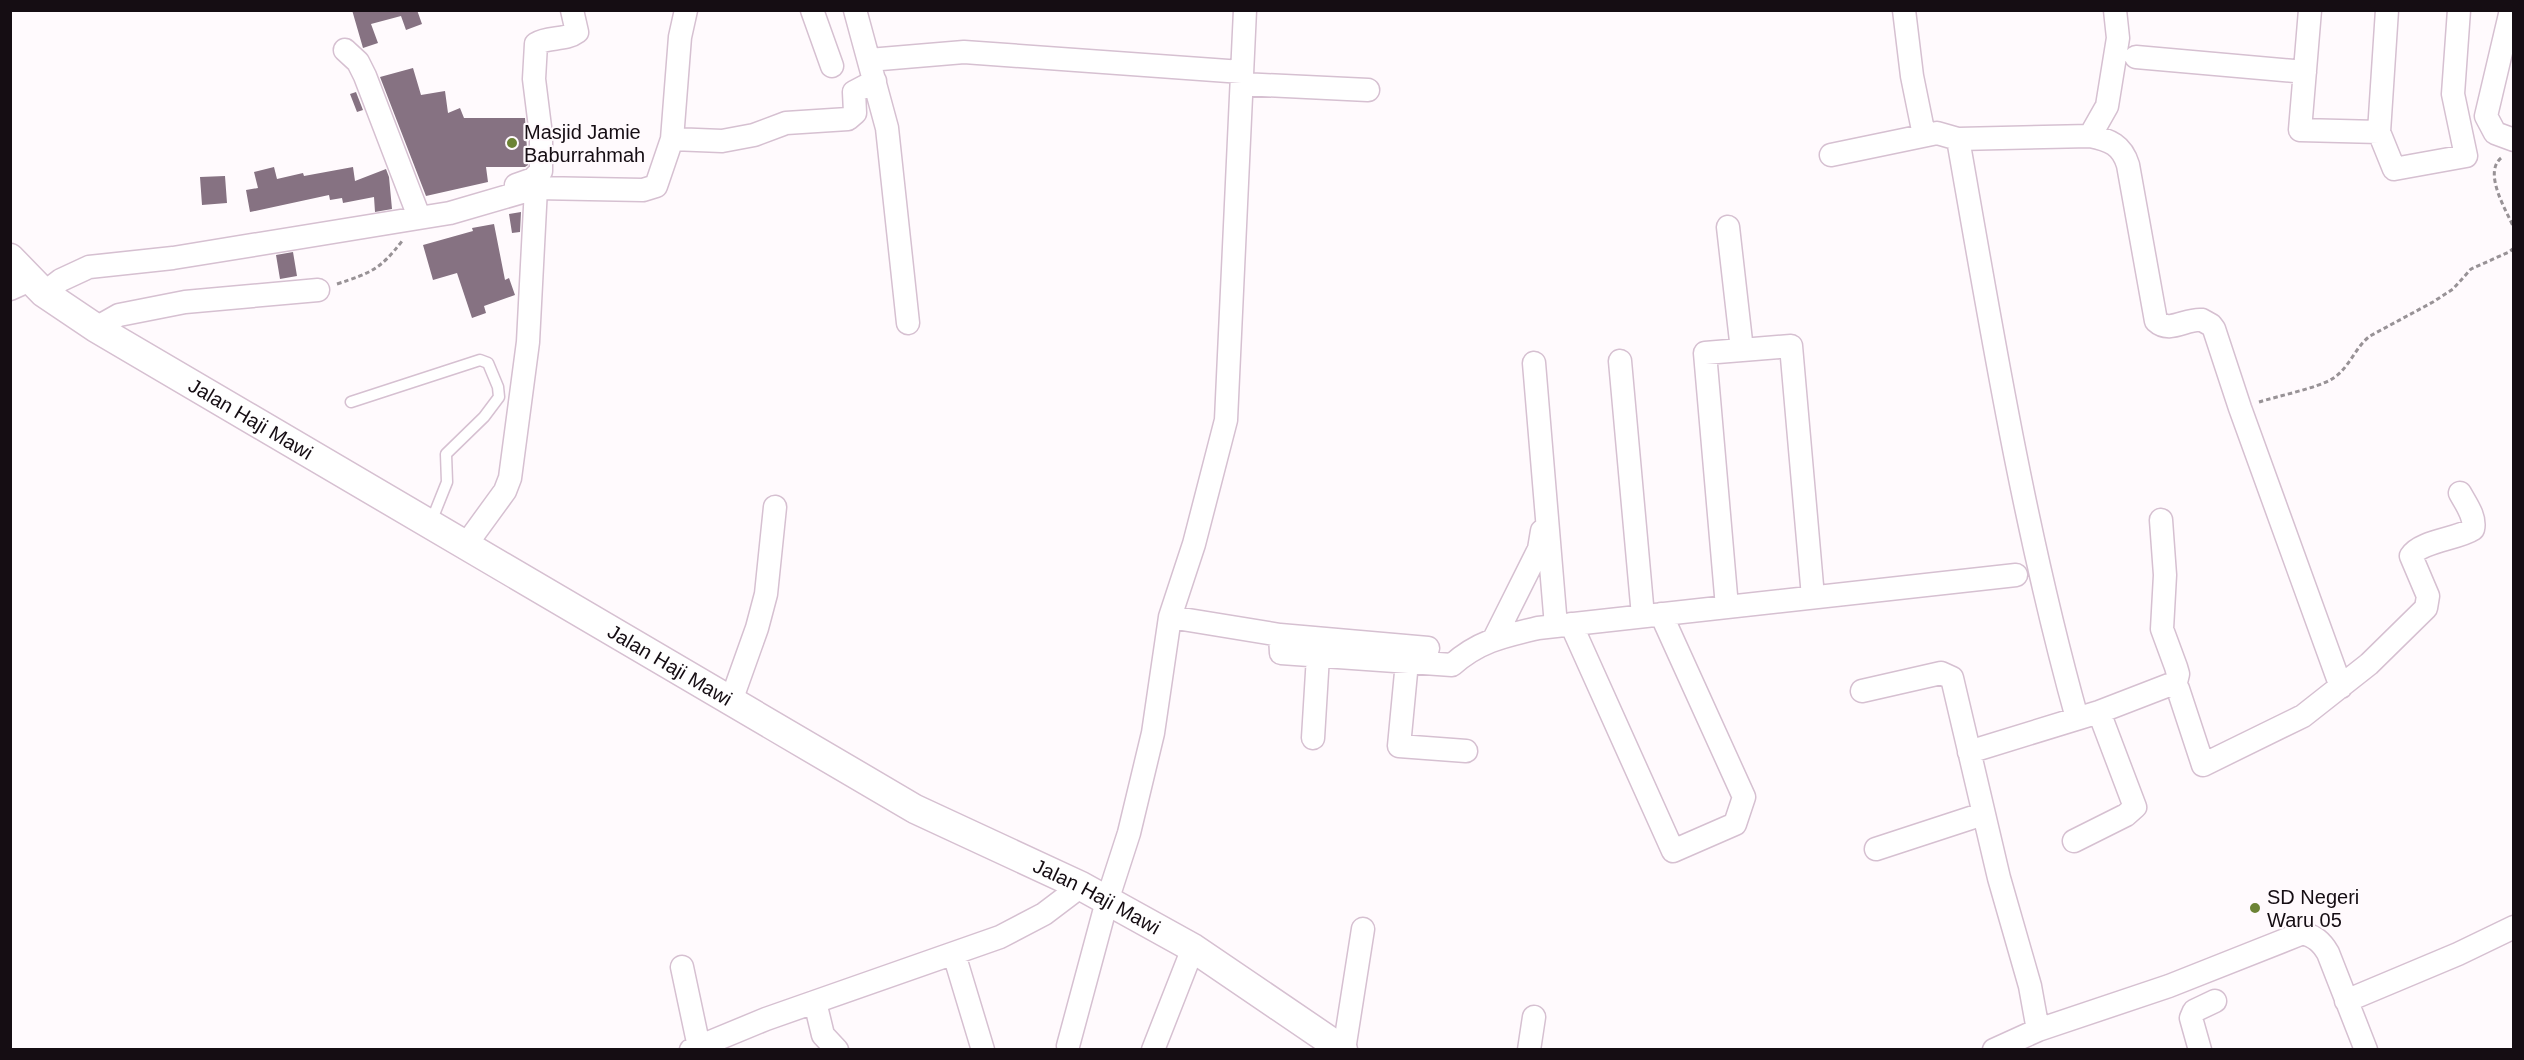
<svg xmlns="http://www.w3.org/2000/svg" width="2524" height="1060" font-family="Arial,sans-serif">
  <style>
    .building { fill: #867282 }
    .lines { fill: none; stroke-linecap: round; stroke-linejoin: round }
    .service-casing { stroke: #d6c0d1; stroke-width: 13 }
    .minor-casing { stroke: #d6c0d1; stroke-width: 25 }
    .tertiary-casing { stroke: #d6c0d1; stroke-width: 31 }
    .path { stroke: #989296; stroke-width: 3; stroke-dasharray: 4.5 3; stroke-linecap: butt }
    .service { stroke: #fff; stroke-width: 10 }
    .minor { stroke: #fff; stroke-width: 22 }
    .tertiary { stroke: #fff; stroke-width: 28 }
    .poi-dot { fill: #6c8335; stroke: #fffafd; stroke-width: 2 }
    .labels { text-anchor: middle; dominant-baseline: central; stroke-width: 4.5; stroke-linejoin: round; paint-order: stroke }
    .poi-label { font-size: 20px; fill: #150d13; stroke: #fffafd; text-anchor: start }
    .street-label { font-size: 20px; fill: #150d13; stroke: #fffafd }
  </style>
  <rect width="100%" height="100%" fill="#fffafd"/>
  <path class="building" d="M 352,10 L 417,10 L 422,24 L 406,30 L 401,16 L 371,24 L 378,43 L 363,48 Z
    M 413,68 L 421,95 L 445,91 L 448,113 L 460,108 L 464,118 L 525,118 L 528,165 L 525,167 L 486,167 L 488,182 L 426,196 L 380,77 Z
    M 356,92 L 363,110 L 357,112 L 350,94 Z
    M 274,167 L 277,179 L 303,173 L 304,176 L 353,167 L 355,181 L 386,169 L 389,177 L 392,209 L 375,212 L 374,197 L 343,203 L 342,198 L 330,200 L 329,195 L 250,212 L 246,190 L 258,188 L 254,172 Z
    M 225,176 L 227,203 L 202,205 L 200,177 Z
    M 521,212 L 520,232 L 512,233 L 509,214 Z
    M 494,224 L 505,280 L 509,278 L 515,295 L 484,306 L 486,313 L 472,318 L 457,273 L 433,280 L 423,245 L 473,231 L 472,228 Z
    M 293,252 L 297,276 L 280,279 L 276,255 Z"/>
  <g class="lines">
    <g class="service-casing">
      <path id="service" d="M 351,402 L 480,360 L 488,363 L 498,387 L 499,397 L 484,417 L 446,454 L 447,482 L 431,522"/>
    </g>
    <g class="minor-casing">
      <path id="minor" d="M 812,10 L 832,66
        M 855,10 L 887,128 L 908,323
        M 1904,10 L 1912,76 L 1924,135
        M 2310,10 L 2300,130 L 2379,132
        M 2387,10 L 2379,132 L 2394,169 L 2466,156 L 2453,94 L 2459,10
        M 2511,10 L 2486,116 L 2495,133 L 2514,140
        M 345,50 L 358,62 L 365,76 L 416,209
        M 2136,57 L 2305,72
        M 869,60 L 964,52 L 1242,72
        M 1242,84 L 1368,90
        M 2090,136 L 2107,106 L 2118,38 L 2115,10
        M 672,139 L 722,141 L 754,135 L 786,123 L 848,119 L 855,113 L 854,92 L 875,81
        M 1958,139 C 1992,333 2024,528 2077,718
        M 1831,155 L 1937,133 L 1958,139 L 2090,136 C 2110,140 2122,145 2128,165 L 2156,321 C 2170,334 2186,318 2202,320 L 2211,325 L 2214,329 L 2240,408 L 2341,687
        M 516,185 L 533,179 L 541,171 L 541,135 L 534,79 L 536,44 C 548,36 565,41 577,32 L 572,10
        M 1728,227 L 1742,350
        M 10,289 L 30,280
        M 44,293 L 61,280 L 89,267 L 173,258 L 419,218 L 450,213 L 536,188 L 643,190 L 656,186 L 672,139 L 680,37 L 686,10
        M 96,328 L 119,315 L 185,302 L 318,290
        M 1620,361 L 1643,616
        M 1534,363 L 1556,626
        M 2161,520 L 2165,575 L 2162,629 L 2176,667 L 2178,674 L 2175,686
        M 465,546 L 505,491 L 510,478 L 528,342 L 536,188
        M 1727,607 L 1705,353 L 1791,346 L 1813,597
        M 1170,617 L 1280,635 L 1281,653 L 1452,665 C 1479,641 1504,636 1538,628 L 2016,575
        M 1571,624 L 1673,851 L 1735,824 L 1744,797 L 1661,614
        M 1280,635 L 1428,648
        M 1494,639 L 1539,549 L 1542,531
        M 1407,662 L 1399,746 L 1466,751
        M 1862,691 L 1941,673 L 1952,678 L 1999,878 L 2030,986 L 2038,1030
        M 731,701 L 757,628 L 766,594 L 775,507
        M 1313,738 L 1318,656
        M 1969,752 L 2099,712 L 2169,685 L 2178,689 L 2203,765 L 2303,716 L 2369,664 L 2426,608 L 2428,596 L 2411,556 C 2420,541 2458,539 2473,529 C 2476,517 2466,504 2460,493
        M 2074,841 L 2126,815 L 2135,807 L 2099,712
        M 1876,849 L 1983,814
        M 954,954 L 983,1050
        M 682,967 L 699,1047
        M 2346,1001 L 2458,954 L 2514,927
        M 815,1002 L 823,1035 L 837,1050
        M 1068,1046 L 1107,901 L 1129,833 L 1153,733 L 1170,617 L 1194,544 L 1226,420 L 1245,10
        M 691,1050 L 766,1019 L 1000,937 L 1044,914 L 1081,886
        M 1153,1050 L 1193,948
        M 1344,1050 L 1363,929
        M 1529,1050 L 1534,1017
        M 1994,1050 L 2038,1030 L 2169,986 L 2303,933 C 2315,937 2321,941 2328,953 L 2366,1050
        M 2200,1050 L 2191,1018 L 2194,1011 L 2215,1001"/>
    </g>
    <g class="tertiary-casing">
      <g id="tertiary">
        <path id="s1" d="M 10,258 L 44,293 L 96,328 L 915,809 L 1081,886 L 1193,948 L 1343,1050"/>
      </g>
    </g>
    <path class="path" d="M 2501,158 C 2483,173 2506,210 2514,228
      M 337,284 C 370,273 380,270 402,241
      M 2259,402 C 2278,396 2317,388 2332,379 C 2349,369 2355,347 2370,336 L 2433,302 L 2453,289 L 2471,269 L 2509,252 L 2514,248"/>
    <use href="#service" class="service"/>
    <use href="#minor" class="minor"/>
    <use href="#tertiary" class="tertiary"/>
  </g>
  <g class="poi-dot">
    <circle cx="512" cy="143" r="6"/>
    <circle cx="2255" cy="908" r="6"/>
  </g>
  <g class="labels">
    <g class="poi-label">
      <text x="524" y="132">Masjid Jamie<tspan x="524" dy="23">Baburrahmah</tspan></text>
      <text x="2267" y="897">SD Negeri<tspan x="2267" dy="23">Waru 05</tspan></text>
    </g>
    <g class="street-label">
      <text stroke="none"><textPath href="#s1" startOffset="291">Jalan Haji Mawi</textPath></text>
      <text stroke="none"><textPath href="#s1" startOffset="777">Jalan Haji Mawi</textPath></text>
      <text stroke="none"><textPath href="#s1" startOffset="1263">Jalan Haji Mawi</textPath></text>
    </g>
  </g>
  <rect width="2524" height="1060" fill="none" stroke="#150d13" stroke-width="24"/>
</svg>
